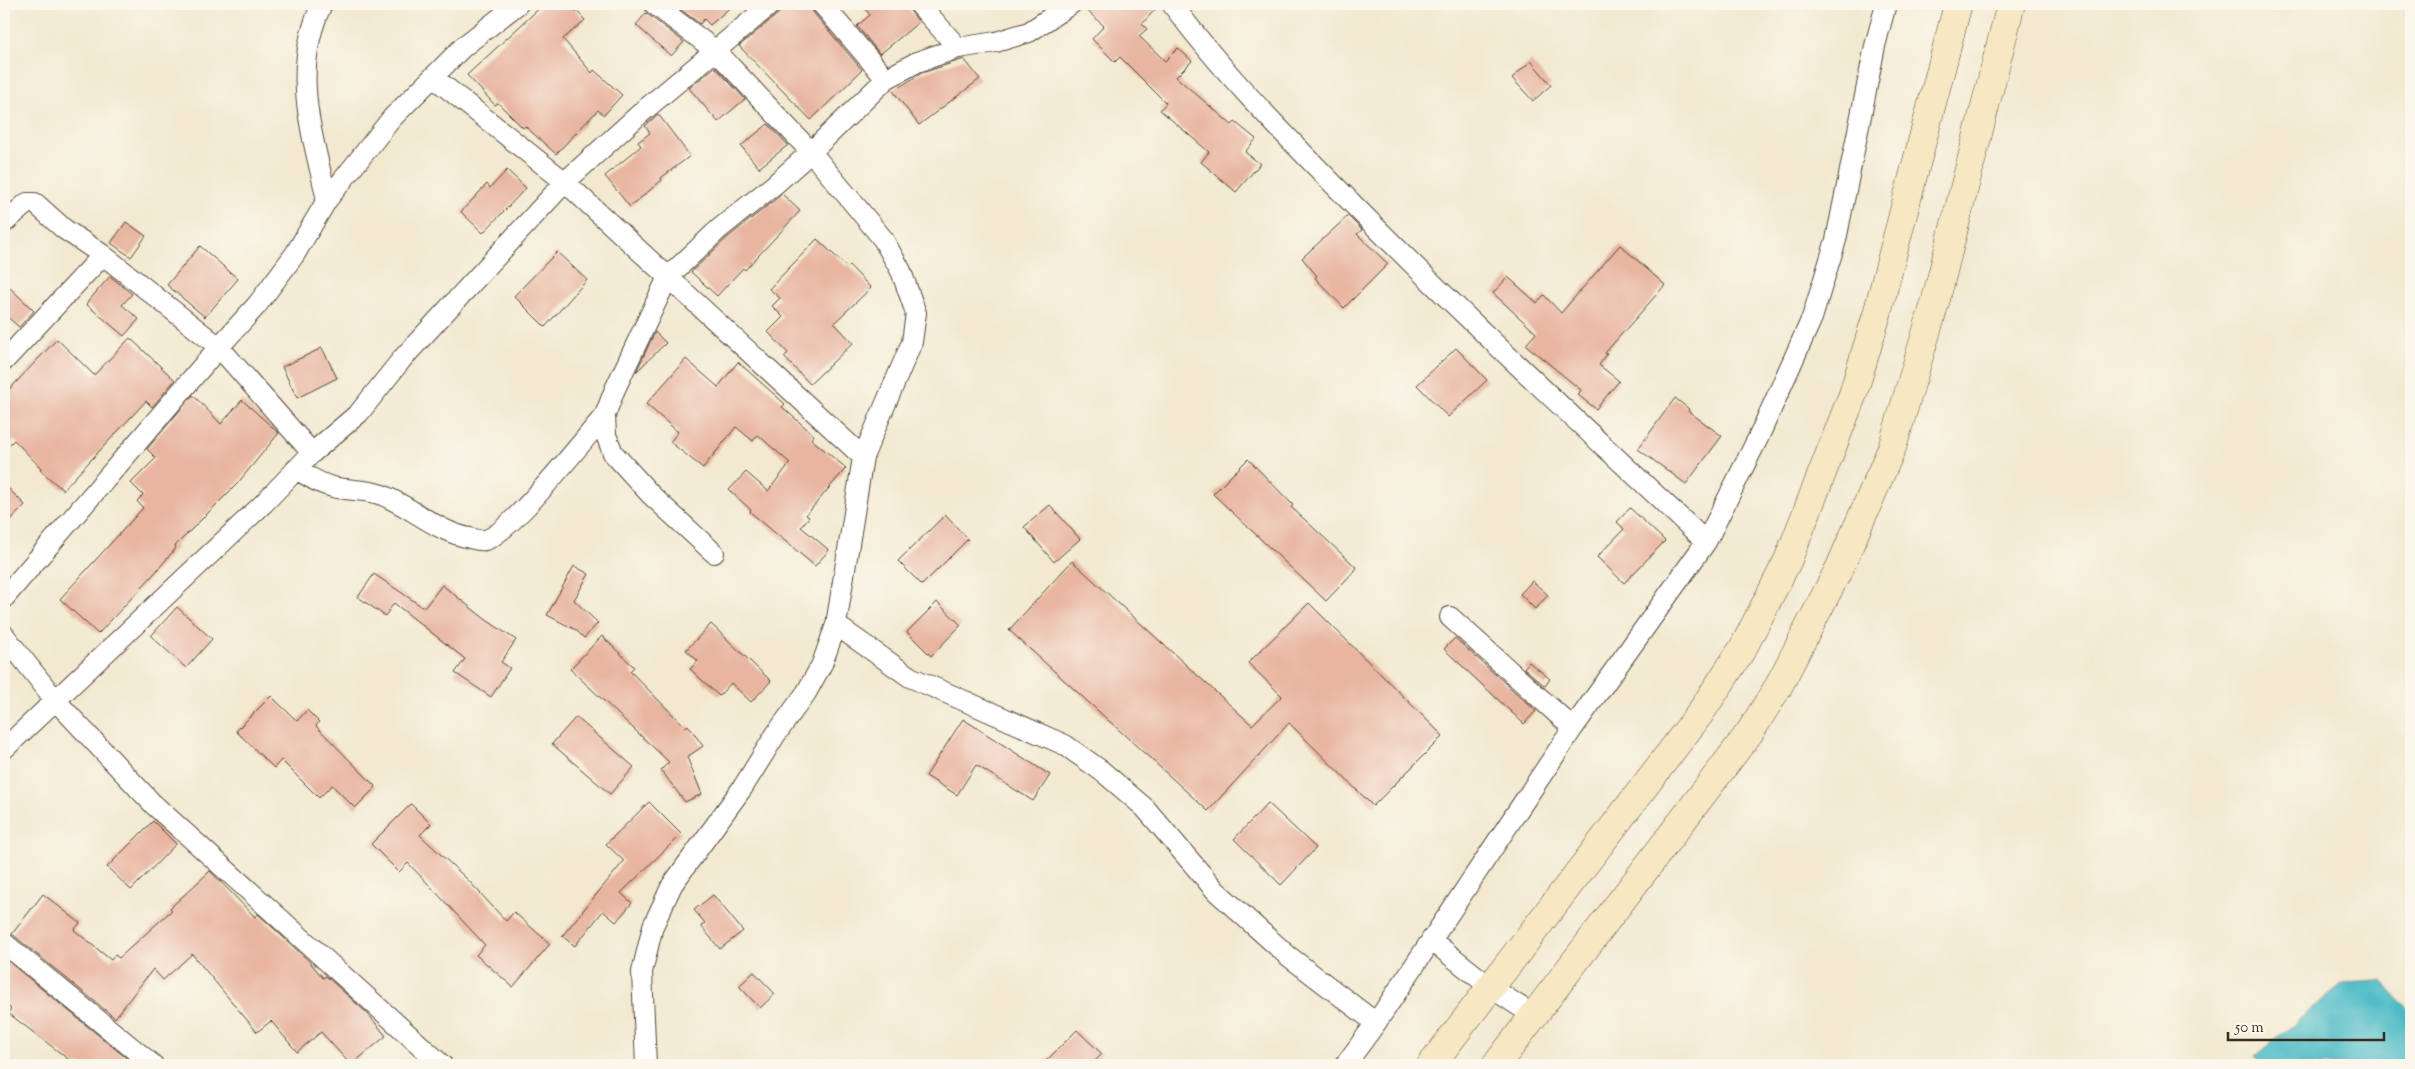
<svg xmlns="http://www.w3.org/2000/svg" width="2415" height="1069" font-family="'Sorts Mill Goudy',serif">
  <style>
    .water { fill: #4ebbc7; stroke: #447272 }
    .building { fill: #e8b5a0 }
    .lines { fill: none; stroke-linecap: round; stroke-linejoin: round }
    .street-casing { stroke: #564739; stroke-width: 22 }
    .secondary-casing { stroke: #564739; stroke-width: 29 }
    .street { stroke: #fff; stroke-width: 20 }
    .secondary { stroke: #f7e8c3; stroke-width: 28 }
  </style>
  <rect width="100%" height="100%" fill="#fbf7ec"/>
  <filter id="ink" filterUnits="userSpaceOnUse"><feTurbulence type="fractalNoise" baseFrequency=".02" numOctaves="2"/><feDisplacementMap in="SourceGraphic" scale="10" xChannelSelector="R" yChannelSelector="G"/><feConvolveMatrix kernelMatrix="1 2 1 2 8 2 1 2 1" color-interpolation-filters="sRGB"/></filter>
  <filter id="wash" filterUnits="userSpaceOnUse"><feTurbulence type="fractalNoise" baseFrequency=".0096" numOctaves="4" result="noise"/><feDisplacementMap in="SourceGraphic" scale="20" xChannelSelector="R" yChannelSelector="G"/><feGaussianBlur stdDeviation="1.12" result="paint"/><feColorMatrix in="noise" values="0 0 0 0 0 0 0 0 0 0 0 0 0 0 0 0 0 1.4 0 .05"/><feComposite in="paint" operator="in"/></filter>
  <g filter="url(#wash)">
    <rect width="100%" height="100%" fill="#f2e9d0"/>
    <path class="water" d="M 2382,981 L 2411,1013 L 2411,1065 L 2264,1065 L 2255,1056 L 2343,983 Z"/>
    <g id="blocks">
      <path class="building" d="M 544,4 L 570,4 L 585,20 L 563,39 L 592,73 L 594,70 L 622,95 L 604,115 L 598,110 L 556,154 L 525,126 L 523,128 L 498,103 L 495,105 L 467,75 Z
        M 673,4 L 734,4 L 710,25 L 704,19 L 700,24 Z
        M 783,4 L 810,4 L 813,12 L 862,70 L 811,120 L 739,46 L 779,13 Z
        M 861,4 L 905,4 L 919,22 L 880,54 L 857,26 L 870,15 Z
        M 1083,4 L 1160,4 L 1142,24 L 1147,29 L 1139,36 L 1165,61 L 1178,48 L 1192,61 L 1176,77 L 1232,125 L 1235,122 L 1256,139 L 1245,152 L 1260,164 L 1236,192 L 1201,162 L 1209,152 L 1160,110 L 1166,103 L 1120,57 L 1115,62 L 1092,39 L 1104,26 L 1082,6 Z
        M 646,13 L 684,42 L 671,56 L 636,25 Z
        M 964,59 L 980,79 L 919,125 L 893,91 L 922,73 Z
        M 1531,61 L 1551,85 L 1533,101 L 1512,78 Z
        M 715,67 L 745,99 L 718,122 L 689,88 Z
        M 658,114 L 690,156 L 661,178 L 662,180 L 630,207 L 605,176 L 641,146 L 638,142 L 650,133 L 645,126 Z
        M 768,124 L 788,145 L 759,168 L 741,146 Z
        M 507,170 L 526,188 L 483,233 L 461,212 L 487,184 L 490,188 Z
        M 782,194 L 800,211 L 745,270 L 743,268 L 717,296 L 691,272 L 727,238 Z
        M 1348,216 L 1362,230 L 1357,234 L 1388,264 L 1344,308 L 1315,278 L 1317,276 L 1302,258 Z
        M 126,222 L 146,236 L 131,257 L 111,243 Z
        M 817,239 L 847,267 L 849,265 L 871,288 L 834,323 L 853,343 L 810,384 L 784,357 L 788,353 L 768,332 L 783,317 L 772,306 L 780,298 L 769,289 Z
        M 1620,245 L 1665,285 L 1605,353 L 1607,354 L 1599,365 L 1619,381 L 1596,409 L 1578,395 L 1581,390 L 1526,345 L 1536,333 L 1493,293 L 1508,277 L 1537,303 L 1544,295 L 1561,313 Z
        M 200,246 L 238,279 L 205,317 L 167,285 Z
        M 557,252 L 587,280 L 545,327 L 514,296 Z
        M 110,276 L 132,294 L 122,305 L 139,319 L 124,336 L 86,304 Z
        M 4,282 L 34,311 L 19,327 L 4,314 Z
        M 655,332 L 666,343 L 636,372 Z
        M 130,338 L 175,380 L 152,407 L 146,401 L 63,490 L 40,470 L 41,468 L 14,440 L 4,450 L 4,395 L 57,339 L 94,375 Z
        M 322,348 L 337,378 L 297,398 L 282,367 Z
        M 1456,348 L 1487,380 L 1448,417 L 1417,385 Z
        M 686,359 L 718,387 L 738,362 L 785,404 L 782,407 L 814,435 L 811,439 L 846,468 L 806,515 L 809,517 L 801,527 L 829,550 L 815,566 L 750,512 L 751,510 L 729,490 L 746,472 L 768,491 L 790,463 L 758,435 L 753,441 L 736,427 L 703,468 L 670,442 L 678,432 L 646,404 Z
        M 193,395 L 221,424 L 242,400 L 279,433 L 237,484 L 175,546 L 176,548 L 153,575 L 98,634 L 60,599 L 143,508 L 137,501 L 143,495 L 131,483 L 156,458 L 147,449 Z
        M 1675,398 L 1689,409 L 1688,411 L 1722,436 L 1686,484 L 1638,449 Z
        M 1248,459 L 1293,505 L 1291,507 L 1357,568 L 1326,601 L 1213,494 Z
        M 4,484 L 25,505 L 4,527 Z
        M 1050,505 L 1080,539 L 1054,562 L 1024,527 Z
        M 1630,508 L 1665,541 L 1624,583 L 1597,557 L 1624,529 L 1617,522 Z
        M 945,515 L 968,539 L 922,585 L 898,561 Z
        M 1072,561 L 1252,725 L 1282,696 L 1248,663 L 1309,603 L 1443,736 L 1373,806 L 1289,723 L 1208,811 L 1009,630 Z
        M 574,566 L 589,574 L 574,600 L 598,623 L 584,638 L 576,630 L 547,615 Z
        M 374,574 L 424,608 L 442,585 L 485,619 L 516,640 L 501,662 L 510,668 L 491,697 L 455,673 L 465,659 L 394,603 L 385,616 L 358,597 Z
        M 1532,581 L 1548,595 L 1535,609 L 1520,594 Z
        M 937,602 L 961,625 L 931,656 L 907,632 Z
        M 177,607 L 212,639 L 186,668 L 151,636 Z
        M 711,624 L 771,681 L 751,702 L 731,683 L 719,696 L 690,669 L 698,661 L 686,650 Z
        M 602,636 L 634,667 L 630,671 L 685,727 L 688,725 L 703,746 L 687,757 L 702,794 L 685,802 L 661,770 L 669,762 L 570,669 Z
        M 1455,638 L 1536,711 L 1524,724 L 1444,649 Z
        M 1529,662 L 1550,679 L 1545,686 L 1524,668 Z
        M 271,696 L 297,721 L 307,710 L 319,722 L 316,726 L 376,787 L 355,808 L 332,785 L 319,798 L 281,760 L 274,768 L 236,731 Z
        M 576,717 L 634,767 L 610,794 L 552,744 Z
        M 963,719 L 1050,775 L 1033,801 L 976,765 L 957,795 L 926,776 Z
        M 649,802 L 681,834 L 621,893 L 632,903 L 616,922 L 603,911 L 575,946 L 562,936 L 624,861 L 606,844 Z
        M 1268,803 L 1316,848 L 1281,885 L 1234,839 Z
        M 411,804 L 431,824 L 420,835 L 468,880 L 506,921 L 514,912 L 550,944 L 513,987 L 476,955 L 485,945 L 433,889 L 408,863 L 399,872 L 371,844 Z
        M 153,821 L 176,844 L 131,890 L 107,867 Z
        M 210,871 L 255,917 L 258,914 L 309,961 L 323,978 L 326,976 L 368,1014 L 386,1036 L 351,1065 L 321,1032 L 297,1052 L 271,1021 L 257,1032 L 192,954 L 163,980 L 153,969 L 115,1018 L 12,934 L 43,894 L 80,923 L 74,930 L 111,960 L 115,955 L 119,958 L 172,910 L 170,908 Z
        M 713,895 L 743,931 L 720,949 L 701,926 L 705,923 L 694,910 Z
        M 4,958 L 135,1065 L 76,1065 L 8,1013 L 11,1009 L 4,1003 Z
        M 754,972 L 775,994 L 760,1008 L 739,986 Z
        M 1077,1030 L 1102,1054 L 1091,1065 L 1042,1065 Z"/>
    </g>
  </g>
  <g filter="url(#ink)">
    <use href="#blocks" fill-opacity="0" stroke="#564739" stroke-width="1"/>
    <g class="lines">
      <g class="street-casing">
        <path id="street" d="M 322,4 C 290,71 312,131 327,200
          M 822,4 L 886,79
          M 919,4 L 958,48
          M 1172,4 C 1223,73 1283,133 1343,194 C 1460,314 1584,427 1706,542
          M 433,77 L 565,182 L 863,457
          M 4,223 L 27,203 L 35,203 L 64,229 L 103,255 L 219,347 L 4,598
          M 4,361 L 103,255
          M 312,453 L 219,347 L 257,305 L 295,254 L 327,200 L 392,118 L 464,46 L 518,4
          M 296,469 C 308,476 319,484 333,487 C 349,491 367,489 382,495 C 412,507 437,532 470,538 C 474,539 481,541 485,540 C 509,535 585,438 605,415
          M 714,553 L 651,495 L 613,453 L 606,435 L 605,415 L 615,389 L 668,277 L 719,229 L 774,185 L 811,152 L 886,79 L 917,62 L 958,48 L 996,42 L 1029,32 L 1071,4
          M 1450,617 L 1573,728
          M 836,625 L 910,677 L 1065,745 L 1103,772 L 1145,808 L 1216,891 L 1287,955 L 1376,1023
          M 4,635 L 56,701 L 153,804 L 442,1065
          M 4,749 L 264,503 L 312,453 L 359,413 L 402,359 L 565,182 L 642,112 L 771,4
          M 1431,940 L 1490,987 L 1533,1015
          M 4,943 L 153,1065
          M 646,1065 L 642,972 L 653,926 L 672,885 L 743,787 L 776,734 L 806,693 L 822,664 L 836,625 L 863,457 L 912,342 L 916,313 L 901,271 L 883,239 L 811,152 L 716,51 L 654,4
          M 1345,1065 L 1376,1023 L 1573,728 L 1706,542 L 1759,436 L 1812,318 L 1836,240 L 1875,46 L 1886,4"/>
      </g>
      <g class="secondary-casing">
        <path id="secondary" d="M 1431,1065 L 1699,715 L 1743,648 L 1788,560 L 1853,394 L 1877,314 L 1958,4
          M 1496,1065 L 1750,732 L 1778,687 L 1840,567 L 1892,448 L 1935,303 L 2011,4"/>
      </g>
      <use href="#street" class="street"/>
      <use href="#secondary" class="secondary"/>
    </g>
  </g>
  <rect width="2415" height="1069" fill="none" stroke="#fbf7ec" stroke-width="20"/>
  <path d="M2228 1032v8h156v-8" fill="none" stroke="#3b2a1e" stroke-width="2.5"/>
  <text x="2235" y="1032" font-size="15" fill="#3b2a1e" stroke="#fbf7ec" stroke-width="4" paint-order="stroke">50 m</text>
</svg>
